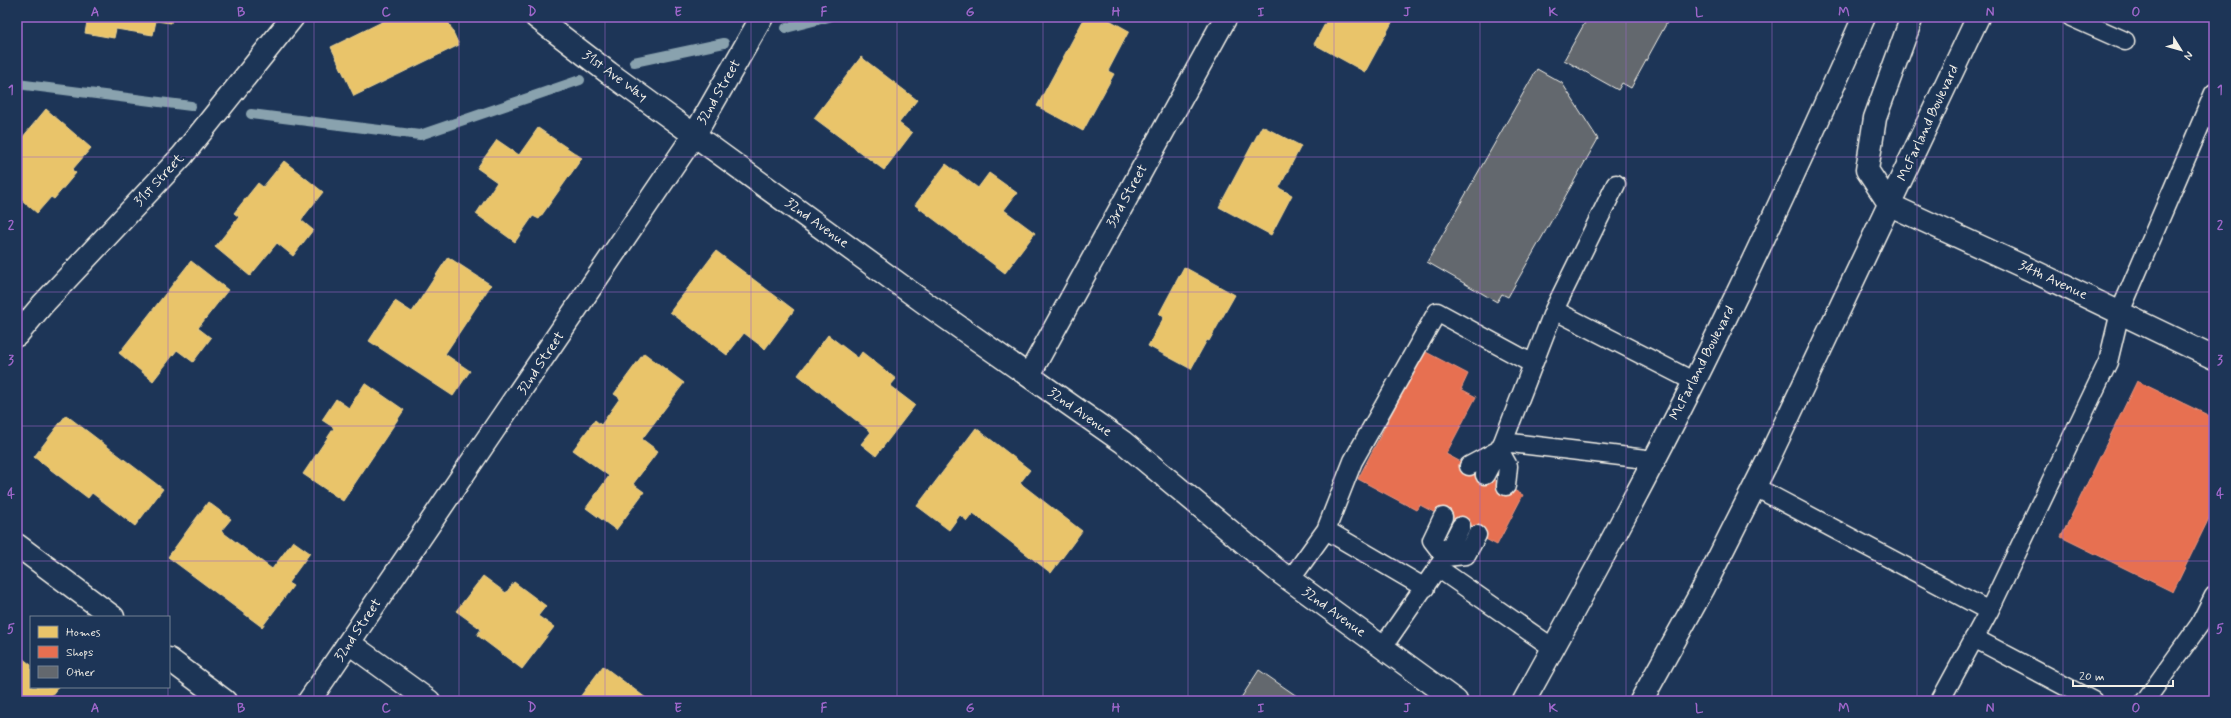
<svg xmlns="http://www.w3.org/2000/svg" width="2231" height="718" font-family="Mynerve,sans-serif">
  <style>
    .homes { fill: #e9c46a; stroke: #ecd290 }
    .shops { fill: #e76f51; stroke: #eb967e }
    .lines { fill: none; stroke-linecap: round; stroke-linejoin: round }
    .stream { stroke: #89a2ae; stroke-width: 10 }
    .building { fill: #63686e; stroke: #f4f1e8 }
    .lane-casing { stroke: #f4f1e8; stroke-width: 21 }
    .street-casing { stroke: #f4f1e8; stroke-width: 25 }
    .highway-casing { stroke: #f4f1e8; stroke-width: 25 }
    .lane { stroke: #1d3557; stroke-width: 18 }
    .street { stroke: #1d3557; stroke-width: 22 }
    .highway { stroke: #1d3557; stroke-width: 22 }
    .grid { fill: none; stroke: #9f67cb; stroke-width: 1; stroke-opacity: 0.55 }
    .labels { text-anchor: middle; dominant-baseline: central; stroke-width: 4; stroke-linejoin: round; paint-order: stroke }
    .street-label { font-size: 14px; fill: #f4f1e8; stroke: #1d3557 }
    .neatline { fill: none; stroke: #9f67cb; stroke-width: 1.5 }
    .grid-label { font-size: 13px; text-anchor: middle; font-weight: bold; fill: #9f67cb }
  </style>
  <rect width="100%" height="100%" fill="#1d3557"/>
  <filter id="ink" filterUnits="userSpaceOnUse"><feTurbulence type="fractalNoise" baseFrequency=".025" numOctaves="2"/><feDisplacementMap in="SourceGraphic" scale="8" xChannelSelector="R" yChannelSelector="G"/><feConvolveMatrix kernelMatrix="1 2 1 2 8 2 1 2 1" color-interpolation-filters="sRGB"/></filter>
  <g filter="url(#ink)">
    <path class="homes" d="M 88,17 L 172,17 L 171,23 L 156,21 L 153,35 L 116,29 L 114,38 L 85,33 Z
      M 392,17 L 446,17 L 459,45 L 354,96 L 331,47 Z
      M 1085,17 L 1104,17 L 1129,31 L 1108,71 L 1114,74 L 1083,131 L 1037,106 Z
      M 1317,17 L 1395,17 L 1365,72 L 1314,44 L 1326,22 Z
      M 861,57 L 917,100 L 899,123 L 912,133 L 884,170 L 814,118 Z
      M 46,109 L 91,148 L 72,170 L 76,173 L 54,199 L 51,197 L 37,213 L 17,196 L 17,144 Z
      M 1262,126 L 1301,146 L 1279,188 L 1292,195 L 1271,235 L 1219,207 Z
      M 538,128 L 582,158 L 539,219 L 533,216 L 515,242 L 476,214 L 497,182 L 477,168 L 497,140 L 519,155 Z
      M 284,161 L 323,192 L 301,220 L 313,230 L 293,256 L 277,243 L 250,276 L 215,247 L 239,217 L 234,213 L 258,183 L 263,187 Z
      M 946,164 L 978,188 L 989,173 L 1017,193 L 1004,210 L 1035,233 L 1005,273 L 915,205 Z
      M 716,251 L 794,310 L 765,349 L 744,333 L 727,355 L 670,312 Z
      M 448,257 L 491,285 L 445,354 L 470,371 L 453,396 L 369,341 L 395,301 L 412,312 Z
      M 191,261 L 228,290 L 198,328 L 211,338 L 193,362 L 177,350 L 153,381 L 119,353 Z
      M 1184,267 L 1235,295 L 1209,341 L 1207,340 L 1191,369 L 1148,346 L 1164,317 L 1159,314 Z
      M 828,335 L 858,358 L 862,352 L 896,379 L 890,386 L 915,405 L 876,456 L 861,444 L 871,432 L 798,375 Z
      M 644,353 L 684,383 L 642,439 L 658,451 L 633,484 L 644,492 L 616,530 L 586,508 L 609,476 L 573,450 L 595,420 L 601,425 L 620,398 L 614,394 Z
      M 365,383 L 404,410 L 343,501 L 303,474 L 334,428 L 322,420 L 336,399 L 349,408 Z
      M 66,415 L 163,489 L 135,526 L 92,493 L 88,498 L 34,457 Z
      M 976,428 L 1030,470 L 1020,483 L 1082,531 L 1051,573 L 973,513 L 967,521 L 960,515 L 949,530 L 917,506 Z
      M 208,502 L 231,519 L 221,531 L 272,569 L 293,541 L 310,553 L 288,583 L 293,586 L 262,627 L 168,557 Z
      M 483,576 L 506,593 L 514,582 L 546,606 L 538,616 L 554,627 L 522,669 L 477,635 L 481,629 L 456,611 Z
      M 17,654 L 31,665 L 31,687 L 58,687 L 47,701 L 17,701 Z
      M 603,666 L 650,701 L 577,701 Z"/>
    <path class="shops" d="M 1424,351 L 1468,374 L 1461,389 L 1476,397 L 1446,454 L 1523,495 L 1497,545 L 1420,505 L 1416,510 L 1358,479 Z
      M 2137,381 L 2214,418 L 2214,508 L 2173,592 L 2061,537 Z"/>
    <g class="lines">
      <path class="stream" d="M 786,28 L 829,17
        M 634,62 L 724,43
        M 17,84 L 191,106
        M 251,114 L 420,135 L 580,80"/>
    </g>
    <path class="building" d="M 1588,17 L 1670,17 L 1631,88 L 1622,83 L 1618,90 L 1564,60 Z
      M 1537,69 L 1562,83 L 1598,139 L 1508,297 L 1502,294 L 1497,302 L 1427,262 Z
      M 1259,670 L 1304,701 L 1239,701 Z"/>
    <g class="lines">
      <g class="lane-casing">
        <path id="lane" d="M 2071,17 L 2125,41
          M 1554,310 L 1693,381
          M 1503,442 L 1554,310 L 1616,184
          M 1469,466 L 1499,450 L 1508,466 L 1506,486
          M 1485,475 L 1503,442 L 1654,460
          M 1755,487 L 1989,611
          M 1443,517 L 1432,540 L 1445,557 L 1466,555 L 1477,535
          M 1326,530 L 1353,461 L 1437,312 L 1533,364
          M 1438,568 L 1553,648
          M 1290,580 L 1326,530 L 1425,588
          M 1974,638 L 2093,701
          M 1382,648 L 1445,557 L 1461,526
          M 1940,701 L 1989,611 L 2108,362 L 2120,312 L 2214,93
          M 2145,701 L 2200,624 L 2214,596"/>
      </g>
      <g class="street-casing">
        <path id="street" d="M 536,17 L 609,73 L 925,303 L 1123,442 L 1278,571 L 1456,701
          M 1890,205 L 2031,270 L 2214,358
          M 17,335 L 43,304 L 182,156 L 293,17
          M 1029,375 L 1226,17
          M 17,545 L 113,617
          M 349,643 L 429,701
          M 169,659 L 225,701
          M 309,701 L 695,134 L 762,17"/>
      </g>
      <g class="highway-casing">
        <path id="highway" d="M 1890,205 L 1867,170 L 1875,118 L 1912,17
          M 1524,701 C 1593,576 1662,450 1724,321 C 1773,220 1819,119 1864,17
          M 1641,701 L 1703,589 L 1767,462 L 1978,17"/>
      </g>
      <use href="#lane" class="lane"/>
      <use href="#street" class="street"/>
      <use href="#highway" class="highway"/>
    </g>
  </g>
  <path class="grid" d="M 168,17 L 168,617M 314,17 L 314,701M 459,17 L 459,701M 605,17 L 605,701M 751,17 L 751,701M 897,17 L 897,701M 1043,17 L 1043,701M 1188,17 L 1188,701M 1334,17 L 1334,701M 1480,17 L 1480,701M 1626,17 L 1626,701M 1772,17 L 1772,701M 1917,17 L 1917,701M 2063,17 L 2063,701M 17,157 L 2214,157M 17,292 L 2214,292M 17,426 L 2214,426M 17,561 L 2214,561M 168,687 L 168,701"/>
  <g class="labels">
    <g class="street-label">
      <text transform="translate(615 76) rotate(36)">31st Ave Way</text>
      <text transform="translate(719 92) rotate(-60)">32nd Street</text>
      <text transform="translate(1928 123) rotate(-65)">McFarland Boulevard</text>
      <text transform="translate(159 180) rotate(-47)">31st Street</text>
      <text transform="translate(1127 196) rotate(-61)">33rd Street</text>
      <text transform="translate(817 223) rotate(36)">32nd Avenue</text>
      <text transform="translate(2053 280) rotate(25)">34th Avenue</text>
      <text transform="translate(541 363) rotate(-56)">32nd Street</text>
      <text transform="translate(1702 363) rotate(-63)">McFarland Boulevard</text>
      <text transform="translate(1080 412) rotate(35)">32nd Avenue</text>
      <text transform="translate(1334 612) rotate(36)">32nd Avenue</text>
      <text transform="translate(358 630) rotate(-56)">32nd Street</text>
    </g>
  </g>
  <rect width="2231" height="718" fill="none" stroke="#1d3557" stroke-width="44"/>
  <rect x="30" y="616" width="140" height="72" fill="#1d3557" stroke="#738091"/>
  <rect x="38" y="626" width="20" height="12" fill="#e9c46a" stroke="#738091"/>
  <text x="66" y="636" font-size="12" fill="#f4f1e8">Homes</text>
  <rect x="38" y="646" width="20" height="12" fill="#e76f51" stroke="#738091"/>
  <text x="66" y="656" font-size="12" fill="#f4f1e8">Shops</text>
  <rect x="38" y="666" width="20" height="12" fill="#63686e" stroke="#738091"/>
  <text x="66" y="676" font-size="12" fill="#f4f1e8">Other</text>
  <g transform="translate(2181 50) rotate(127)" stroke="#1d3557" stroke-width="3" paint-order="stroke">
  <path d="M0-3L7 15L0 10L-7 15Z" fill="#f4f1e8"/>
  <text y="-6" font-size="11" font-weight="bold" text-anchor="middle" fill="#f4f1e8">N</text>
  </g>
  <path d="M2073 680v6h100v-6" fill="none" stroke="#f4f1e8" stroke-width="2"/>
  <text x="2079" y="680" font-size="12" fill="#f4f1e8" stroke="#1d3557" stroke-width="3" paint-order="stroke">20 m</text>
  <rect x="22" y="22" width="2187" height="674" class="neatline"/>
  <g class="grid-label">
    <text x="95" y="16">A</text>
    <text x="241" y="16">B</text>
    <text x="386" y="16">C</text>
    <text x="532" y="16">D</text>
    <text x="678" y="16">E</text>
    <text x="824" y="16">F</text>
    <text x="970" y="16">G</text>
    <text x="1116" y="16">H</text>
    <text x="1261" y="16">I</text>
    <text x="1407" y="16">J</text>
    <text x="1553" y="16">K</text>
    <text x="1699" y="16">L</text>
    <text x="1844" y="16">M</text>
    <text x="1990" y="16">N</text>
    <text x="2136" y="16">O</text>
    <text x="11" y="94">1</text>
    <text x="2220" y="94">1</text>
    <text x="11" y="229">2</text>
    <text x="2220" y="229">2</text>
    <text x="11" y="364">3</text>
    <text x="2220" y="364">3</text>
    <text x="11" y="498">4</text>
    <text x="2220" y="498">4</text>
    <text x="11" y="633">5</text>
    <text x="2220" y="633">5</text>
    <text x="95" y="712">A</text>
    <text x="241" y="712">B</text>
    <text x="386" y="712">C</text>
    <text x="532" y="712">D</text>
    <text x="678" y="712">E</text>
    <text x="824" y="712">F</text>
    <text x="970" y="712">G</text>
    <text x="1116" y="712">H</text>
    <text x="1261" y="712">I</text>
    <text x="1407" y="712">J</text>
    <text x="1553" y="712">K</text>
    <text x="1699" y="712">L</text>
    <text x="1844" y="712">M</text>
    <text x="1990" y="712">N</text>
    <text x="2136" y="712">O</text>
  </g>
</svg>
